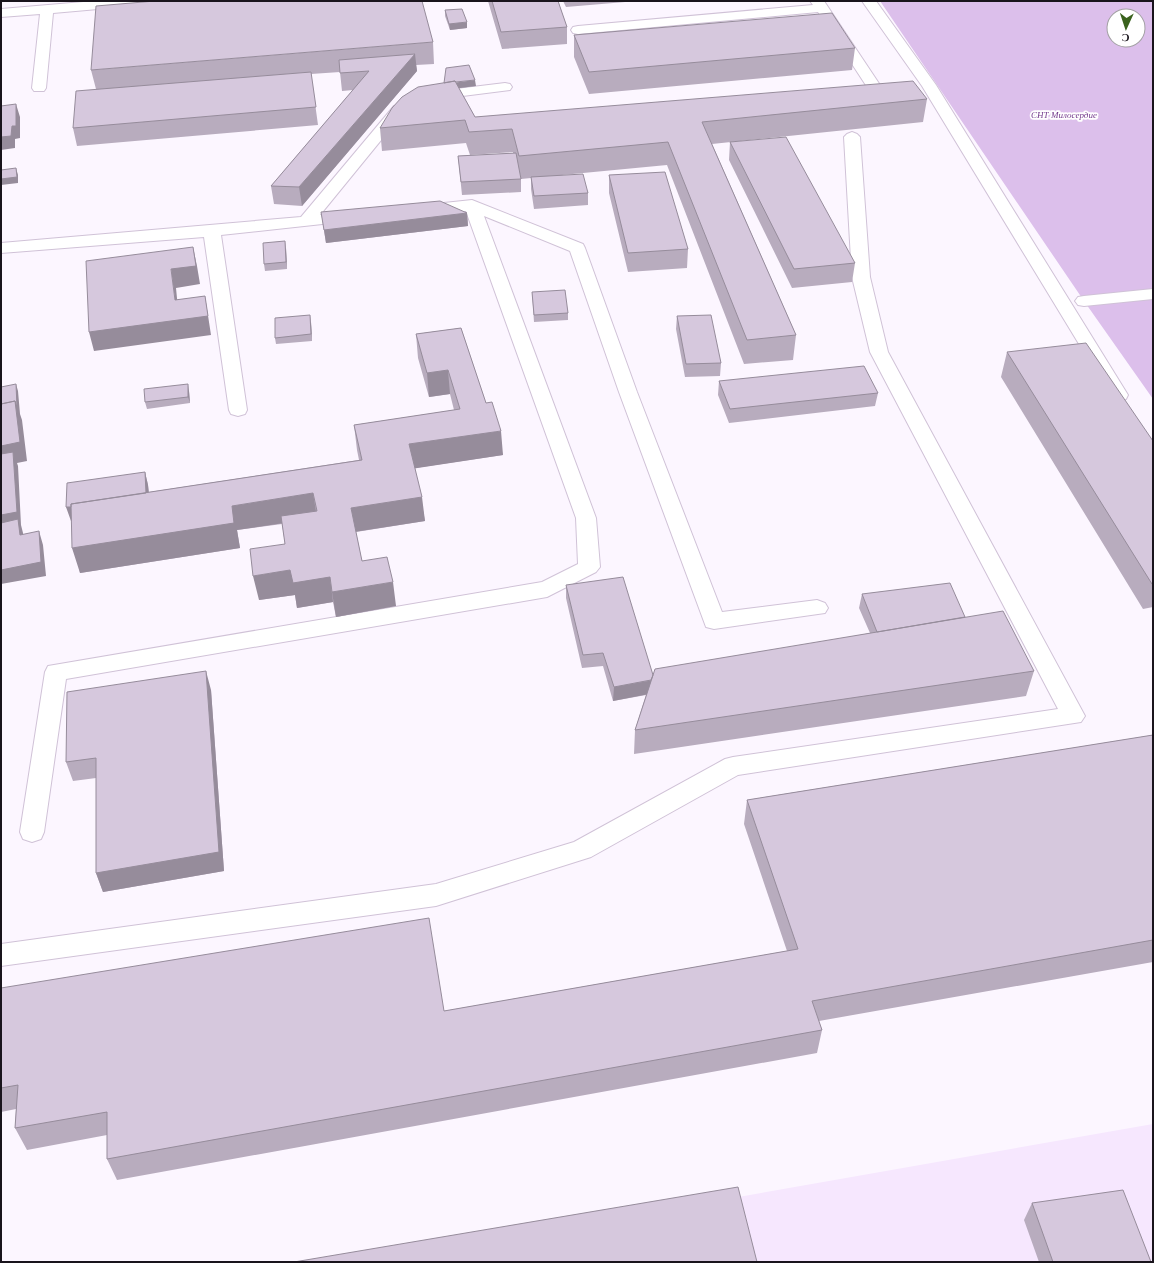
<svg xmlns="http://www.w3.org/2000/svg" width="1154" height="1263" font-family="'Libre Baskerville',serif">
  <style>
    .built { fill: #f6e7fe }
    .green { fill: #dcbfeb; fill-rule: evenodd }
    .lines { fill: none; stroke-linecap: round; stroke-linejoin: round }
    .minor-casing { stroke: #d0c2d7; stroke-width: 2 }
    .minor { fill: #fff; fill-rule: evenodd }
    .wall { fill: #b8acbe }
    .shaded-wall { fill: #968c9b }
    .building { fill: #d6c8dd; stroke: #968c9b }
    .labels { text-anchor: middle; dominant-baseline: central; stroke-width: 3.5; stroke-linejoin: round; paint-order: stroke }
    .far-park-label { font-size: 9px; font-style: italic; fill: #73398c; stroke: #fff }
  </style>
  <rect width="100%" height="100%" fill="#fcf6ff"/>
  <path class="built" d="M 1153,1124 L 1153,1262 L 368,1262 Z"/>
  <path class="green" d="M 880,1 L 1153,1 L 1153,399 L 1084,301 ZM 1114,16 L 1138,16 L 1138,40 L 1114,40 Z"/>
  <g class="lines">
    <g class="minor-casing">
      <path id="minor" d="M 95,1 L 150,1 L 148,4 L 143,5 L 53,13 L 46,88 L 44,91 L 34,91 L 32,88 L 40,14 L 1,17 L 1,9 Z
        M 810,1 L 824,1 L 886,94 L 884,97 L 862,99 L 857,98 L 855,95 L 857,92 L 869,90 L 818,12 L 578,34 L 573,33 L 571,30 L 573,27 L 578,26 L 813,5 Z
        M 862,1 L 876,1 L 936,85 L 1128,395 L 1126,399 L 1119,401 L 1112,399 L 1110,395 L 922,86 Z
        M 505,83 L 510,84 L 512,87 L 510,90 L 431,100 L 426,99 L 424,96 L 426,93 L 431,92 Z
        M 399,105 L 404,106 L 406,109 L 404,112 L 320,215 L 353,212 L 359,214 L 361,217 L 359,220 L 221,235 L 247,410 L 245,414 L 238,416 L 231,414 L 229,410 L 204,237 L 1,253 L 1,243 L 301,217 L 394,106 Z
        M 852,132 L 857,134 L 860,137 L 870,277 L 888,352 L 1085,716 L 1081,722 L 738,775 L 591,857 L 436,906 L 1,966 L 1,944 L 436,884 L 574,842 L 725,759 L 733,757 L 1058,709 L 870,352 L 852,277 L 844,137 L 847,134 Z
        M 472,200 L 583,244 L 585,248 L 637,392 L 722,612 L 817,600 L 825,603 L 828,608 L 825,613 L 714,629 L 706,627 L 619,392 L 570,251 L 484,216 L 596,518 L 600,567 L 596,572 L 547,597 L 66,679 L 44,832 L 41,839 L 32,842 L 23,839 L 20,832 L 45,672 L 48,666 L 542,582 L 578,564 L 576,518 L 466,211 L 425,215 L 419,213 L 417,210 L 419,207 L 425,205 Z
        M 1153,289 L 1153,299 L 1084,306 L 1078,305 L 1075,301 L 1078,297 L 1084,296 Z"/>
    </g>
    <use href="#minor" class="minor"/>
  </g>
  <path class="wall" d="M 488,1 L 558,1 L 567,27 L 567,44 L 502,49 Z
    M 563,1 L 637,1 L 566,7 Z
    M 445,10 L 467,28 L 450,30 L 445,16 Z
    M 574,35 L 855,48 L 852,70 L 589,94 L 574,57 Z
    M 433,42 L 434,64 L 416,65 L 417,71 L 302,206 L 274,204 L 271,186 L 353,90 L 342,91 L 340,72 L 311,74 L 318,125 L 77,146 L 73,128 L 96,89 L 91,70 Z
    M 476,86 L 459,88 L 475,117 L 927,99 L 923,122 L 712,144 L 796,335 L 793,360 L 744,364 L 667,165 L 562,175 L 588,193 L 588,205 L 534,209 L 531,189 L 531,178 L 521,179 L 521,192 L 462,195 L 458,156 L 513,153 L 513,152 L 470,155 L 466,143 L 382,151 L 380,128 L 418,87 Z
    M 730,142 L 855,263 L 852,282 L 792,288 L 729,160 Z
    M 609,175 L 688,249 L 687,268 L 628,272 L 609,193 Z
    M 321,212 L 467,213 L 468,226 L 326,243 Z
    M 286,248 L 287,269 L 265,271 L 264,264 Z
    M 532,292 L 568,313 L 568,320 L 534,322 Z
    M 677,316 L 721,363 L 720,376 L 685,377 L 676,329 Z
    M 311,322 L 312,341 L 276,344 L 275,338 Z
    M 461,328 L 503,455 L 415,468 L 425,521 L 356,532 L 362,561 L 396,606 L 336,617 L 333,602 L 297,608 L 295,595 L 259,600 L 285,544 L 282,524 L 237,530 L 240,548 L 80,573 L 72,521 L 71,521 L 145,472 L 148,485 L 149,492 L 359,460 L 357,450 L 354,425 L 454,410 L 450,394 L 429,397 L 418,358 L 416,334 Z
    M 1007,352 L 1153,441 L 1153,607 L 1143,609 L 1001,377 Z
    M 719,381 L 878,393 L 875,406 L 729,423 L 718,395 Z
    M 189,391 L 190,403 L 147,409 L 145,402 Z
    M 566,585 L 653,675 L 870,633 L 859,608 L 862,594 L 965,617 L 1034,671 L 1026,696 L 634,754 L 635,730 L 646,695 L 613,701 L 603,666 L 582,668 L 566,598 Z
    M 211,690 L 224,871 L 103,892 L 96,873 L 96,778 L 73,781 L 66,762 Z
    M 1153,735 L 1153,962 L 819,1021 L 822,1030 L 817,1053 L 117,1180 L 107,1159 L 107,1135 L 27,1150 L 15,1128 L 16,1109 L 1,1112 L 1,988 L 444,1011 L 787,951 L 744,824 L 747,800 Z
    M 1032,1203 L 1151,1262 L 1039,1262 L 1024,1220 Z"/>
  <path class="shaded-wall" d="M 467,22 L 467,28 L 450,30 L 449,24 Z
    M 415,54 L 417,71 L 302,206 L 299,187 Z
    M 475,80 L 476,86 L 444,90 L 444,84 Z
    M 16,104 L 20,117 L 20,138 L 15,139 L 15,148 L 1,150 L 1,137 L 12,126 Z
    M 16,168 L 18,175 L 18,183 L 1,185 L 1,179 Z
    M 467,213 L 468,226 L 326,243 L 324,230 Z
    M 285,241 L 286,248 L 287,269 L 286,262 Z
    M 193,247 L 197,266 L 200,284 L 176,288 L 179,319 L 175,300 L 171,269 Z
    M 205,296 L 211,335 L 94,351 L 89,332 Z
    M 310,315 L 311,322 L 312,341 L 311,334 Z
    M 448,370 L 450,394 L 429,397 L 427,373 Z
    M 16,384 L 18,391 L 20,414 L 22,420 L 27,461 L 17,463 L 18,466 L 21,525 L 23,533 L 25,548 L 1,529 L 1,446 L 15,401 Z
    M 188,384 L 189,391 L 190,403 L 188,397 Z
    M 501,431 L 503,455 L 411,469 L 409,444 Z
    M 145,472 L 148,485 L 150,510 L 71,521 L 66,507 Z
    M 313,493 L 317,518 L 237,530 L 240,548 L 80,573 L 72,548 L 232,506 Z
    M 422,497 L 425,521 L 354,532 L 351,508 Z
    M 39,531 L 43,545 L 46,576 L 1,584 L 1,570 Z
    M 290,570 L 330,577 L 333,602 L 297,608 L 295,595 L 259,600 L 253,576 Z
    M 393,582 L 396,606 L 336,617 L 332,592 Z
    M 206,671 L 211,690 L 224,871 L 103,892 L 96,873 Z
    M 654,680 L 654,693 L 613,701 L 614,687 Z"/>
  <path class="building" d="M 155,1 L 422,1 L 433,42 L 91,70 L 96,6 Z
    M 492,1 L 558,1 L 567,27 L 501,32 Z
    M 462,9 L 467,22 L 449,24 L 445,10 Z
    M 832,13 L 855,48 L 589,72 L 574,35 Z
    M 415,54 L 299,187 L 271,186 L 369,71 L 340,73 L 339,60 Z
    M 469,65 L 475,80 L 456,82 L 455,81 L 444,83 L 446,68 Z
    M 311,72 L 316,107 L 73,128 L 76,91 Z
    M 455,81 L 475,117 L 913,81 L 927,99 L 702,122 L 796,335 L 747,340 L 668,142 L 519,156 L 512,129 L 469,132 L 465,120 L 380,128 L 392,108 L 402,97 L 418,87 Z
    M 16,104 L 16,126 L 12,126 L 11,136 L 1,137 L 1,106 Z
    M 786,137 L 855,263 L 794,269 L 730,142 Z
    M 516,153 L 521,179 L 461,182 L 458,156 Z
    M 16,168 L 17,177 L 1,179 L 1,170 Z
    M 665,172 L 688,249 L 628,253 L 609,175 Z
    M 583,174 L 588,193 L 534,196 L 531,177 Z
    M 440,201 L 467,213 L 324,230 L 321,212 Z
    M 285,241 L 286,262 L 264,264 L 263,243 Z
    M 193,247 L 196,266 L 171,269 L 175,300 L 205,296 L 208,316 L 89,332 L 86,261 Z
    M 565,290 L 568,313 L 534,315 L 532,292 Z
    M 310,315 L 311,334 L 275,338 L 275,318 Z
    M 711,315 L 721,363 L 686,364 L 677,316 Z
    M 461,328 L 486,403 L 492,402 L 501,431 L 409,444 L 422,497 L 351,508 L 362,561 L 387,557 L 393,582 L 332,592 L 330,577 L 293,583 L 290,570 L 253,576 L 250,549 L 285,544 L 281,516 L 317,511 L 313,493 L 232,506 L 234,523 L 72,548 L 71,504 L 362,460 L 354,425 L 460,409 L 448,370 L 427,373 L 416,334 Z
    M 1086,343 L 1153,441 L 1153,584 L 1152,584 L 1007,352 Z
    M 864,366 L 878,393 L 730,409 L 719,381 Z
    M 16,384 L 17,407 L 15,401 L 1,404 L 1,387 Z
    M 188,384 L 188,397 L 145,402 L 144,389 Z
    M 15,401 L 20,442 L 1,446 L 1,404 Z
    M 13,452 L 17,512 L 1,515 L 1,454 Z
    M 145,472 L 146,493 L 71,504 L 71,507 L 66,507 L 67,483 Z
    M 18,519 L 20,535 L 39,531 L 41,562 L 1,570 L 1,523 Z
    M 623,577 L 653,675 L 651,680 L 614,687 L 603,653 L 583,655 L 566,585 Z
    M 950,583 L 965,617 L 877,632 L 862,594 Z
    M 1003,611 L 1034,671 L 635,730 L 655,669 Z
    M 206,671 L 219,852 L 96,873 L 96,758 L 66,762 L 67,692 Z
    M 1153,735 L 1153,940 L 812,1001 L 822,1030 L 107,1159 L 107,1112 L 15,1128 L 18,1085 L 1,1088 L 1,988 L 429,918 L 444,1011 L 798,949 L 747,800 Z
    M 738,1187 L 757,1262 L 294,1262 Z
    M 1123,1190 L 1151,1262 L 1053,1262 L 1032,1203 Z"/>
  <g class="labels">
    <g class="far-park-label">
      <text x="1064" y="114">СНТ Милосердие</text>
    </g>
  </g>
  <rect width="1154" height="1263" fill="none" stroke="#19141c" stroke-width="4"/>
  <g transform="translate(1126 28) rotate(183)"><circle r="19" fill="#ffffff" stroke="#a3a1a4"/>
  <path d="M0-3L7 15L0 10L-7 15Z" fill="#3a621d"/>
  <text y="-6" font-size="11" font-weight="bold" text-anchor="middle" fill="#19141c">С</text>
  </g>
</svg>
